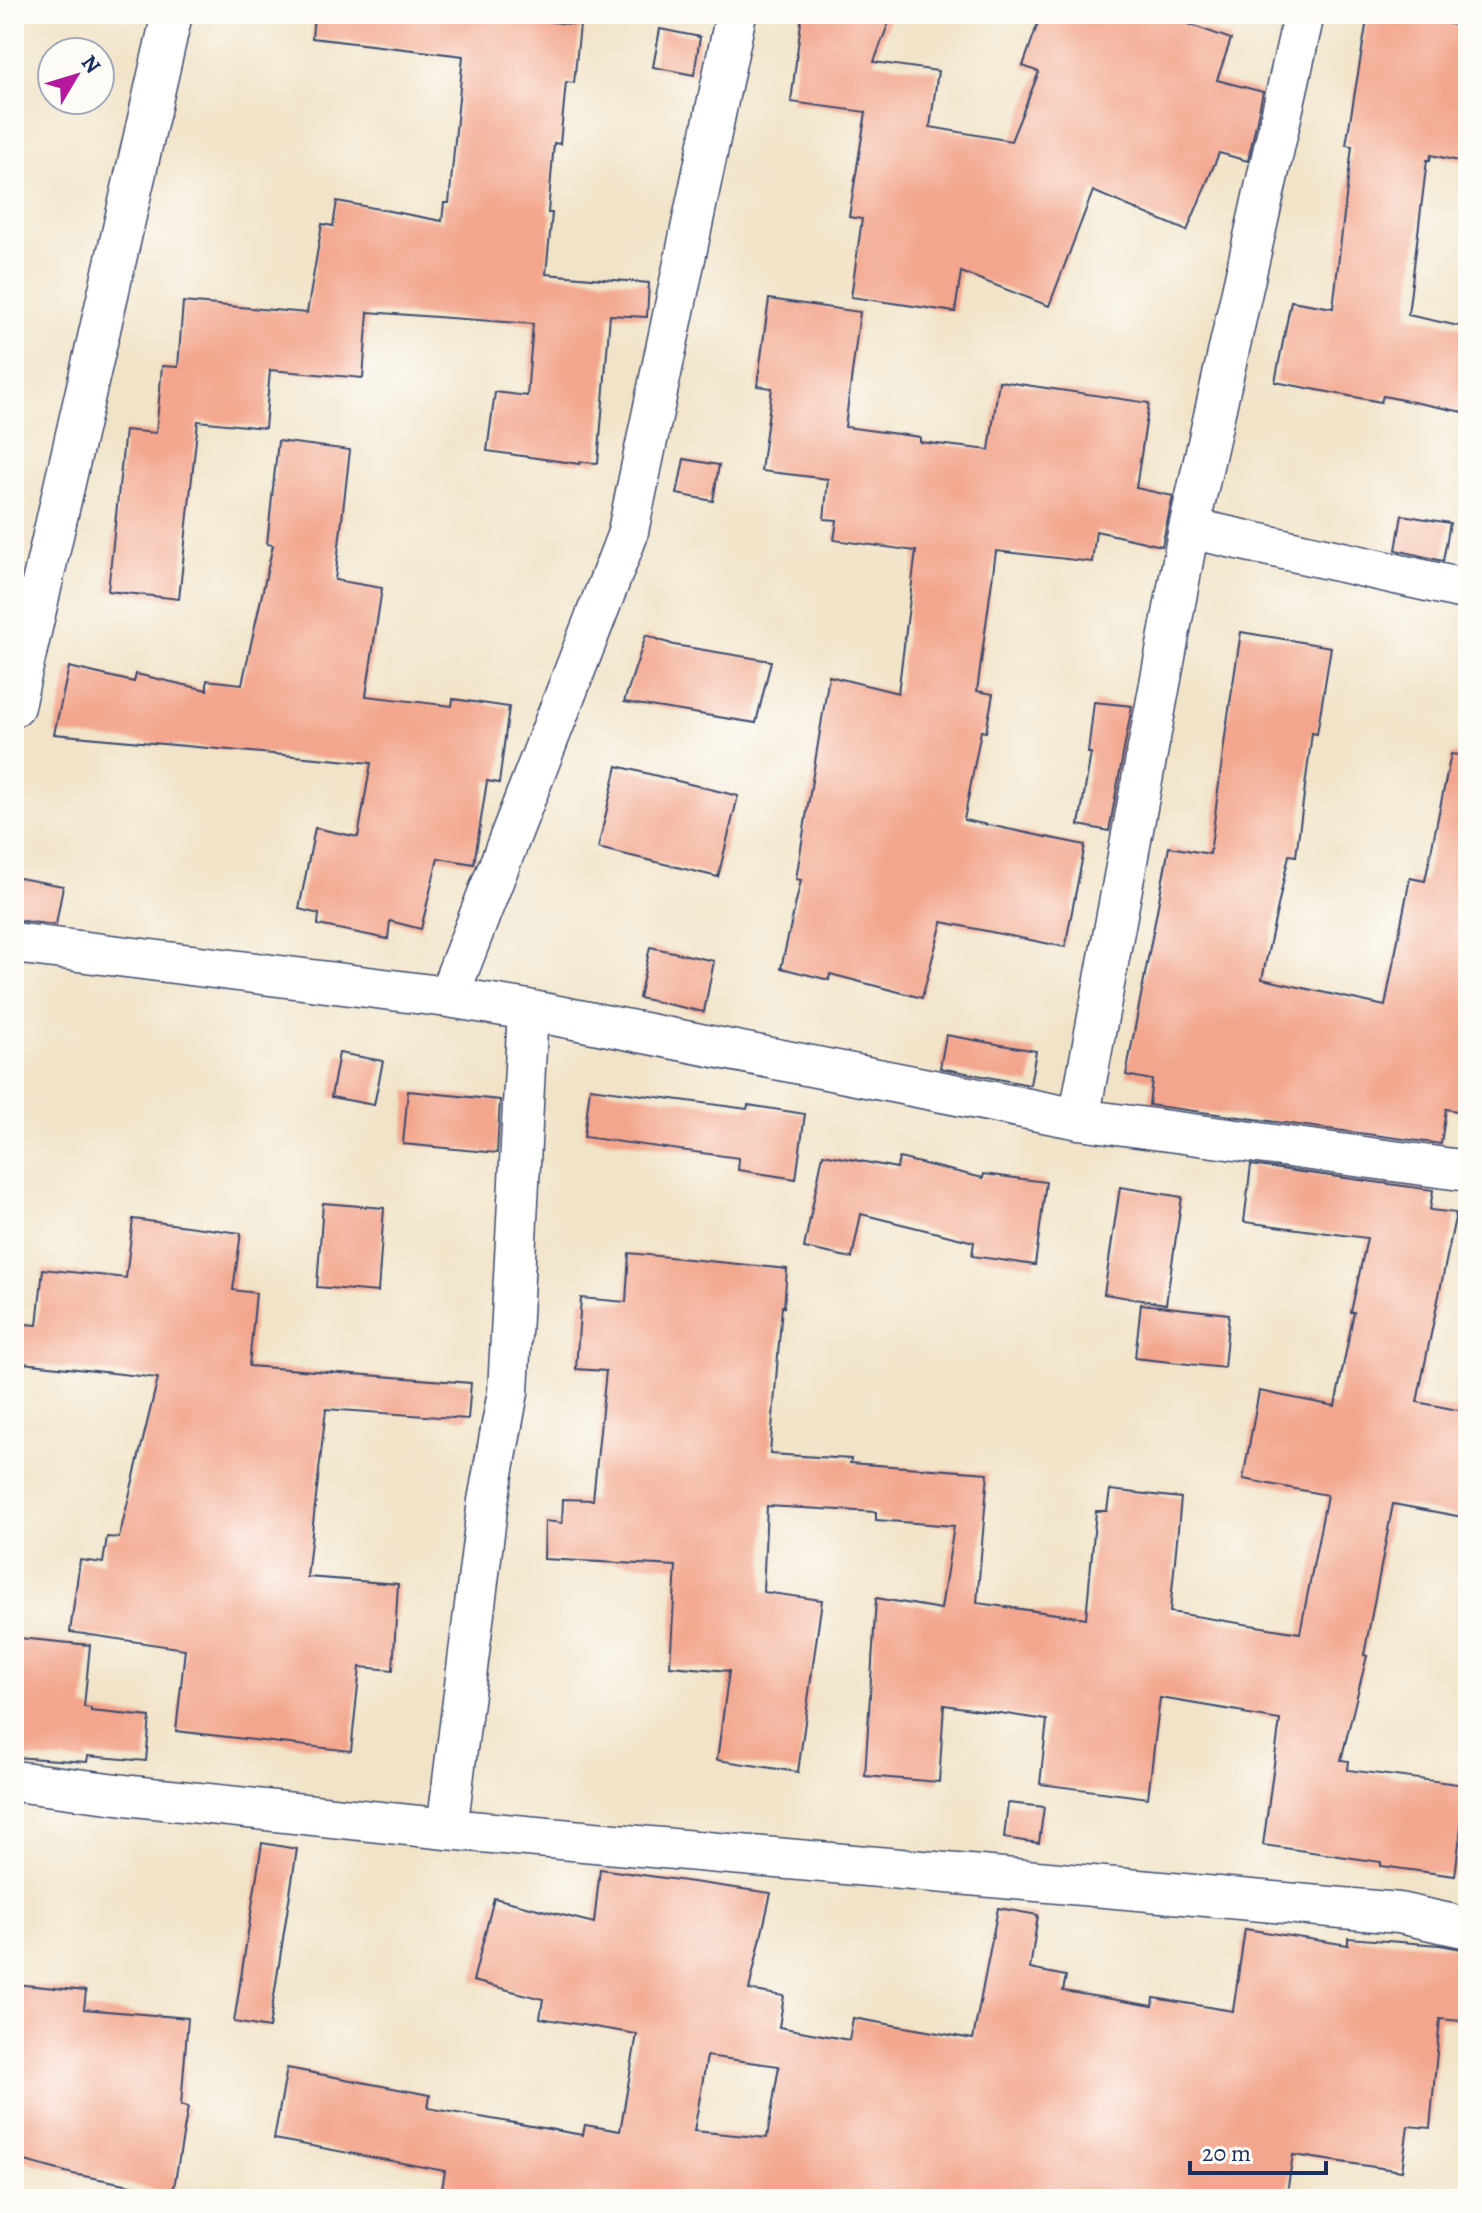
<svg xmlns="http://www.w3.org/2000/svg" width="1482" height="2213" font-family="Alegreya,serif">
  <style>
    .building { fill: #f3a68d; fill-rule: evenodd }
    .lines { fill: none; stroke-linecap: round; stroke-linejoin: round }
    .street-casing { stroke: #3b4a6e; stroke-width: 43 }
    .street { stroke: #fff; stroke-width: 40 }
  </style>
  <rect width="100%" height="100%" fill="#fdfcf7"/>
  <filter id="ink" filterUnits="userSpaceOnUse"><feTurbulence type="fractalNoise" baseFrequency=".0125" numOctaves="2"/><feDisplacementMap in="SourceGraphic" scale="16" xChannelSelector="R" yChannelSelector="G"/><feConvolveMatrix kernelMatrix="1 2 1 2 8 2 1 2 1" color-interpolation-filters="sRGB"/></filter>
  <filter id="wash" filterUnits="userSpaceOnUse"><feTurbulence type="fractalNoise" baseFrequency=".006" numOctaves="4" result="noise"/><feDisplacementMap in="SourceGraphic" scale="32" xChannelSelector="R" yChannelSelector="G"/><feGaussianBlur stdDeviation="1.8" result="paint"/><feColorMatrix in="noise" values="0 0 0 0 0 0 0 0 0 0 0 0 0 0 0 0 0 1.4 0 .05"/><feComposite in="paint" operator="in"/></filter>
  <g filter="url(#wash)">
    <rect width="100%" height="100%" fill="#f1e3c7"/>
    <g id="blocks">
      <path class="building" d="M 314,14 L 482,14 L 580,25 L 574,83 L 566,82 L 560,144 L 554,143 L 548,213 L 552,213 L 546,274 L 649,283 L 647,317 L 610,315 L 598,463 L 580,462 L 580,464 L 487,451 L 495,392 L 527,396 L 533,324 L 368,312 L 363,378 L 270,370 L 265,428 L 198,421 L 179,599 L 108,591 L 125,430 L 156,433 L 162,366 L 178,367 L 183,302 L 307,313 L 322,224 L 333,226 L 337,201 L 442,221 L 444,203 L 449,203 L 463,56 L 312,38 Z
        M 802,14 L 892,14 L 874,62 L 938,71 L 930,127 L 1011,141 L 1039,72 L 1023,66 L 1041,14 L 1160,14 L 1231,39 L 1217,80 L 1263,92 L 1248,161 L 1219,153 L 1187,231 L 1093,191 L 1049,306 L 961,272 L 955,312 L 851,297 L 862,219 L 849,217 L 866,112 L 791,102 Z
        M 1368,14 L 1390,14 L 1468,27 L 1468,163 L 1431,155 L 1430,160 L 1427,160 L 1408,315 L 1468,328 L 1468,413 L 1383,396 L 1381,402 L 1275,382 L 1291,301 L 1333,308 L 1352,146 L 1346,145 Z
        M 660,29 L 700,37 L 694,75 L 653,67 Z
        M 769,299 L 860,312 L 845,427 L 920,437 L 920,442 L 989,450 L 999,381 L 1149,403 L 1136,488 L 1173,496 L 1162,546 L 1096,531 L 1092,562 L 996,551 L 977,691 L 993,694 L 986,732 L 981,731 L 964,820 L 1085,845 L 1065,947 L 942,922 L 922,998 L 830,974 L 829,980 L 781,968 L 801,880 L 796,879 L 829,676 L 898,693 L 916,551 L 834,540 L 837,520 L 824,519 L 828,479 L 761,471 L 772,388 L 757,386 Z
        M 278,441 L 350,450 L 335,580 L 382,588 L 366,696 L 452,706 L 453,699 L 509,707 L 499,783 L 487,781 L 474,864 L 438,858 L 421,929 L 390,921 L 388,939 L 318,925 L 319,914 L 299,909 L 315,828 L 358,837 L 371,763 L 54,734 L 69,667 L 134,682 L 136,674 L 207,690 L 207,680 L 242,684 L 273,545 L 267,544 Z
        M 684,459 L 719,465 L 713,501 L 677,494 Z
        M 1402,515 L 1450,523 L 1443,561 L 1396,550 Z
        M 1241,632 L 1331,647 L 1317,734 L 1312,733 L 1296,856 L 1289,855 L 1262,979 L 1385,1006 L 1410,878 L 1425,881 L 1451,754 L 1468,756 L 1468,1113 L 1446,1109 L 1441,1144 L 1149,1105 L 1152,1080 L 1126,1075 L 1169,847 L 1210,854 L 1226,729 Z
        M 646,635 L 674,645 L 771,661 L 756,723 L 624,702 Z
        M 1094,702 L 1132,706 L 1109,831 L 1079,825 L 1091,753 L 1088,753 Z
        M 617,766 L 738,796 L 718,877 L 598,848 Z
        M 14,877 L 63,886 L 56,925 L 14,920 Z
        M 650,947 L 714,961 L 704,1012 L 639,998 Z
        M 946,1035 L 1036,1051 L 1030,1085 L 940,1068 Z
        M 339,1053 L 383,1061 L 374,1105 L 331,1097 Z
        M 590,1088 L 747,1109 L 748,1105 L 805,1114 L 796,1179 L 738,1170 L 739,1158 L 584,1137 Z
        M 408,1091 L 500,1100 L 497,1153 L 403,1144 Z
        M 823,1154 L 897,1168 L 899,1158 L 983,1178 L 984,1174 L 1046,1182 L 1035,1265 L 972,1256 L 974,1242 L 861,1214 L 852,1258 L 804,1248 Z
        M 1251,1165 L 1433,1190 L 1430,1210 L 1456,1213 L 1417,1402 L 1468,1412 L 1468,1518 L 1393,1504 L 1364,1655 L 1367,1656 L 1341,1760 L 1349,1761 L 1348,1770 L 1466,1785 L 1455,1876 L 1381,1866 L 1381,1862 L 1263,1845 L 1280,1720 L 1243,1714 L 1244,1712 L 1160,1698 L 1148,1798 L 1040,1784 L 1047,1720 L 944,1705 L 939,1782 L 865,1776 L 876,1598 L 941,1609 L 954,1526 L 876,1520 L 876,1512 L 767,1506 L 763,1592 L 822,1600 L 798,1772 L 717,1760 L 729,1671 L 670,1666 L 676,1566 L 544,1559 L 545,1521 L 562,1523 L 563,1499 L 593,1500 L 606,1371 L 576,1369 L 581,1298 L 626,1302 L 629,1253 L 787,1269 L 784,1307 L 782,1306 L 770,1454 L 851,1459 L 850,1463 L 988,1473 L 977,1603 L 1086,1618 L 1096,1511 L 1107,1511 L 1110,1490 L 1181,1498 L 1170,1612 L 1300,1633 L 1327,1495 L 1243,1479 L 1259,1391 L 1335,1406 L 1354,1312 L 1351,1312 L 1367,1238 L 1244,1222 Z
        M 1120,1187 L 1182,1197 L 1166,1304 L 1104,1294 Z
        M 323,1203 L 384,1208 L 378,1292 L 317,1287 Z
        M 133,1219 L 241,1233 L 233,1290 L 256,1293 L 249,1366 L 471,1383 L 468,1419 L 326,1409 L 307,1577 L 398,1584 L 393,1670 L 360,1667 L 351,1751 L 176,1731 L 185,1649 L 70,1632 L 80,1560 L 103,1563 L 107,1537 L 119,1538 L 158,1378 L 14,1362 L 14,1323 L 37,1325 L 43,1269 L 126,1278 Z
        M 1141,1304 L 1229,1314 L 1224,1368 L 1135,1358 Z
        M 19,1638 L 90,1645 L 84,1707 L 91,1708 L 91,1711 L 150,1717 L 146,1761 L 88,1756 L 87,1762 L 14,1757 L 14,1694 Z
        M 1008,1803 L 1044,1807 L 1039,1843 L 1004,1838 Z
        M 262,1843 L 297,1849 L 269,2028 L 234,2022 Z
        M 600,1869 L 771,1893 L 749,1990 L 784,1996 L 779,2027 L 849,2040 L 853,2018 L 973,2039 L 998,1908 L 1038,1915 L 1030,1969 L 1066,1976 L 1063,1991 L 1153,2006 L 1154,1998 L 1233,2011 L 1245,1929 L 1348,1945 L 1348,1938 L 1440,1945 L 1467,1950 L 1461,2021 L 1440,2019 L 1430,2128 L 1408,2126 L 1402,2171 L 1293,2155 L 1286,2199 L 469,2199 L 441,2194 L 445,2171 L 274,2139 L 287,2068 L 430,2095 L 428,2108 L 583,2135 L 585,2125 L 620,2131 L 637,2034 L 540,2018 L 543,1999 L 473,1981 L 494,1898 L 594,1923 ZM 707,2056 L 779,2066 L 767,2138 L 694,2131 Z
        M 14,1984 L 86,1991 L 84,2009 L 188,2018 L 181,2105 L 188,2107 L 173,2193 L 73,2174 L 14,2158 Z"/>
    </g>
  </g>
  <g filter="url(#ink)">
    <use href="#blocks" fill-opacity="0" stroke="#3b4a6e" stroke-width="2"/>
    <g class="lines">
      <g class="street-casing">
        <path id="street" d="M 1189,528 L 1468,590
          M 14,706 L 172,14
          M 14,943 L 448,997 L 528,1010 L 1079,1119 L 1468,1171
          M 448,997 L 627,536 L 736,14
          M 1079,1119 L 1189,528 L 1304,14
          M 14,1781 L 133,1796 L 447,1829 L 1399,1913 L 1468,1928
          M 447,1829 L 488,1501 L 508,1392 L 528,1010"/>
      </g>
      <use href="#street" class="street"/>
    </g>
  </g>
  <rect width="1482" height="2213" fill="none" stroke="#fdfcf7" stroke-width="48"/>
  <g transform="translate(76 76) rotate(52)"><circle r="38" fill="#fdfcf7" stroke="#a3aaba" stroke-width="2"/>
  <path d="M0-6L14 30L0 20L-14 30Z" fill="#b5179e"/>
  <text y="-12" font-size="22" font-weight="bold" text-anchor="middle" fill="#1b2f5e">N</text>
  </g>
  <path d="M1190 2161v12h136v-12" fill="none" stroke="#1b2f5e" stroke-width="4"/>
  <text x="1202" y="2161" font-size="24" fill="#1b2f5e" stroke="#fdfcf7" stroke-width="6" paint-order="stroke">20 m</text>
</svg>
